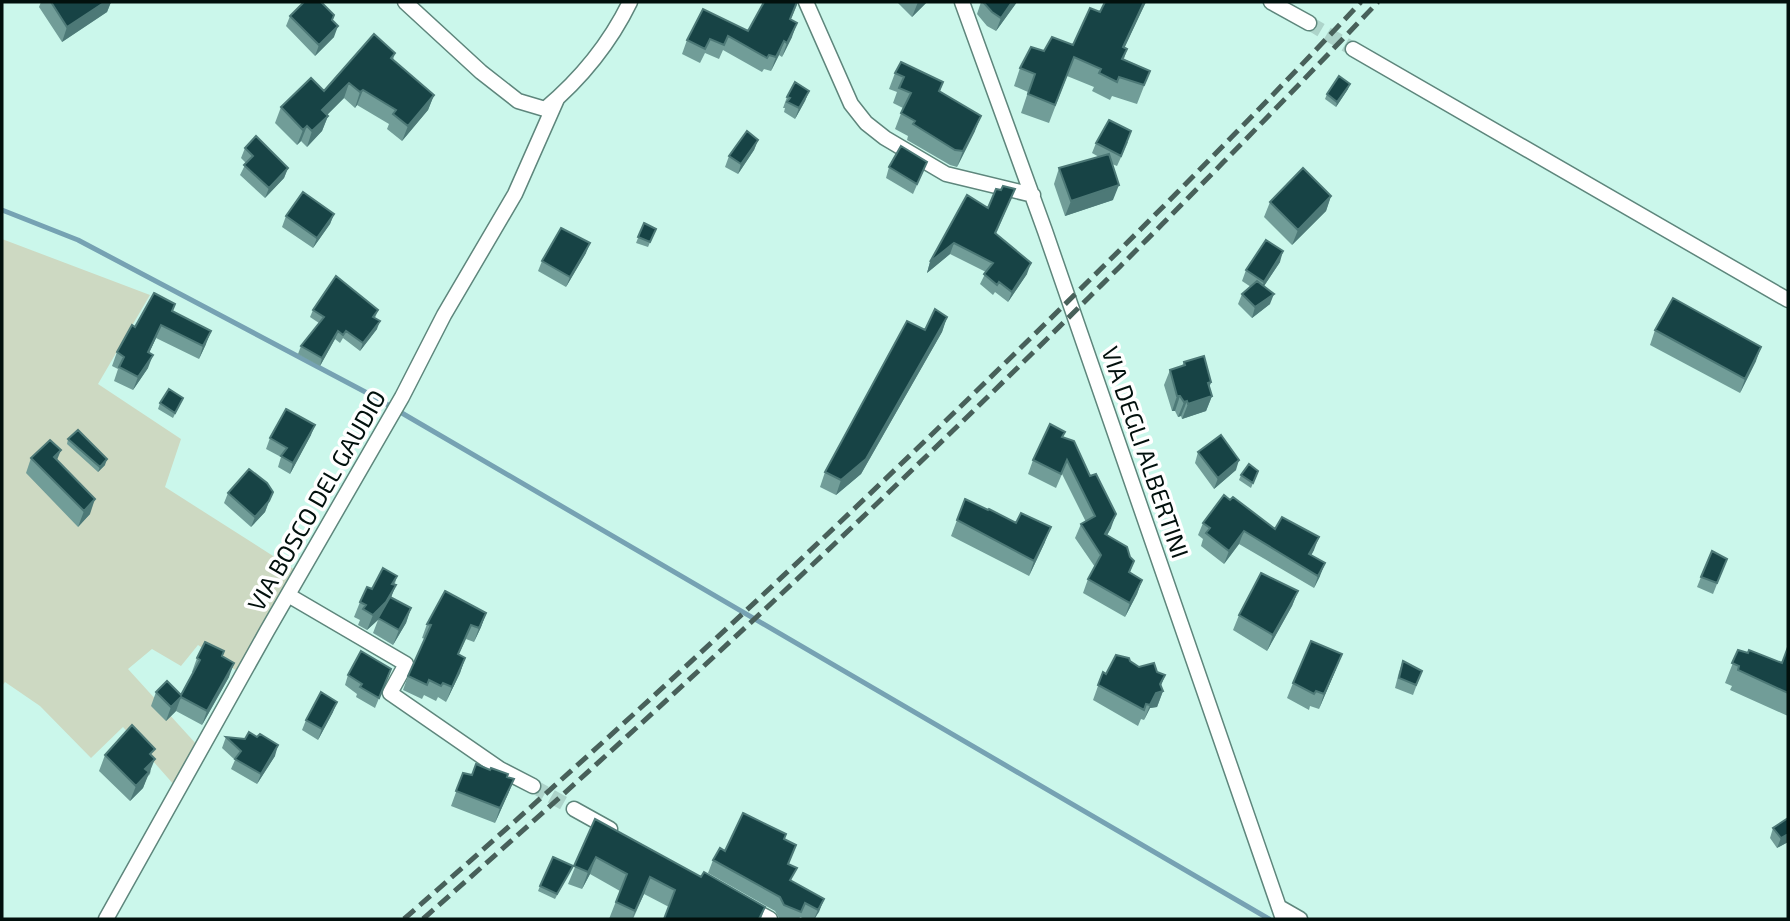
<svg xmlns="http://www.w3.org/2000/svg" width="1790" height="921" font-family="'Exo 2',sans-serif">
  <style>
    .green { fill: #cdd9c2 }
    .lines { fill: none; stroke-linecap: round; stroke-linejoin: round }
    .stream { stroke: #76a2b3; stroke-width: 5 }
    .minor-tunnel { stroke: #add4ca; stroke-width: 14; stroke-dasharray: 14 7; stroke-linecap: butt }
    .minor-casing { stroke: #5e867c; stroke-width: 17 }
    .minor { stroke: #fff; stroke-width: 14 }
    .rail { stroke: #48605a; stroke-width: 5; stroke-dasharray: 14 7; stroke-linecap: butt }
    .wall { fill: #719d98 }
    .shaded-wall { fill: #4d7977 }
    .building { fill: #174345; stroke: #4d7977; stroke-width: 2 }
    .labels { text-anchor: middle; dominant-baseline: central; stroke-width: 7; stroke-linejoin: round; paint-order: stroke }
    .street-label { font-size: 24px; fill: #02100d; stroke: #fff }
  </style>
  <rect width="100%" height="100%" fill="#cbf7eb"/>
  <path class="green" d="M 2,239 L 150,295 L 98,384 L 181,439 L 165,487 L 295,570 L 237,671 L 198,645 L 181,666 L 152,649 L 128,669 L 198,746 L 175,786 L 123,727 L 91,758 L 40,706 L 5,682 L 2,686 Z"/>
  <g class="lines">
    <path class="stream" d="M 2,210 L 78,240 L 371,395 L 1269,919"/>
    <path class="minor-tunnel" d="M 1309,23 L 1353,49
      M 533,786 L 574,809"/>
    <g class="minor-casing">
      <path id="minor" d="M 405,2 L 481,72 L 518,101 L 545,109 C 582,78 609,45 630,2
        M 806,2 L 851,104 L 866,123 L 885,138 L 946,174 L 1033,195
        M 962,2 L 1045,231 L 1283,919
        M 1271,2 L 1309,23
        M 1353,49 L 1788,300
        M 288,595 L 406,664 L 390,693 L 500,769 L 533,786
        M 574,809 L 610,829
        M 746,906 L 770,919
        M 1279,907 L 1300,919
        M 106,919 L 267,631 L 402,397 L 444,315 L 515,194 L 557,99"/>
    </g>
    <use href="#minor" class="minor"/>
    <path class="rail" d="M 404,919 C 608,741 807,557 1001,367 C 1123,248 1244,127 1361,2
      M 423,919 C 755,627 1074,322 1378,2"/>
  </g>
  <path class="wall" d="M 41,2 L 111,2 L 107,12 L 62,42 L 39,7 Z
    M 764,2 L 798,2 L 791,19 L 792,37 L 782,57 L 779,55 L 771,71 L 764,69 L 762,72 L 723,50 L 719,59 L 705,53 L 700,63 L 682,54 L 687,40 L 748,31 Z
    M 897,2 L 927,2 L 912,17 Z
    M 981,2 L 1017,2 L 996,31 L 987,26 L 977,14 Z
    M 1105,2 L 1146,2 L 1124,48 L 1127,49 L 1124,59 L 1150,71 L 1137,104 L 1112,96 L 1110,100 L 1092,91 L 1094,87 L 1067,76 L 1049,123 L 1021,113 L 1028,92 L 1014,86 L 1020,68 L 1044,51 L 1073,45 L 1100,12 Z
    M 290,16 L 332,20 L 334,37 L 315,56 L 286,26 Z
    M 395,53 L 393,60 L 434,95 L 428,110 L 402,141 L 387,129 L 389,124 L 357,105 L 355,108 L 344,98 L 327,115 L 328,116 L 322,131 L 307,147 L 301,141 L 297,145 L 275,123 L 281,107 L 324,91 Z
    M 895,73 L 943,82 L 940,91 L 975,131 L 957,167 L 950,165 L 907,140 L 908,136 L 895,129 L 903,108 L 893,103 L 897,92 L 889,89 Z
    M 1348,89 L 1336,107 L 1325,99 L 1327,94 Z
    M 809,91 L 805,101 L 795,119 L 784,112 L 785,108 L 783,108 L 787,97 Z
    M 758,140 L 754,150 L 738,174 L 725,167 L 729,156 Z
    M 1128,142 L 1117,166 L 1112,164 L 1113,200 L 1065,216 L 1054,184 L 1059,168 L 1099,157 L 1092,153 L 1096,143 Z
    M 245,148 L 288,168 L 284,178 L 265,198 L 240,175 L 246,163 L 241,158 Z
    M 927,162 L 913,194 L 886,178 L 889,167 Z
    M 1015,189 L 996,234 L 1027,274 L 1008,302 L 995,292 L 993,295 L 980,284 L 986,272 L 950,254 L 927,273 L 930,262 L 988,208 L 1001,190 Z
    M 1331,196 L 1326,211 L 1292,245 L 1264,217 L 1270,202 Z
    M 334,214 L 330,224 L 313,248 L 282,227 L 286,216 Z
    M 644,223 L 656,229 L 648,247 L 636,243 Z
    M 586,253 L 566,287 L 538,271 L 542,261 Z
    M 1280,262 L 1264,286 L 1270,304 L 1252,318 L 1238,304 L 1242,294 L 1251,287 L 1242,281 L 1246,270 Z
    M 313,310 L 378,310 L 375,318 L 377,329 L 360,351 L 343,338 L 340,343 L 335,339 L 320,366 L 298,354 L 301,346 L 319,323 L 310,317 Z
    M 172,311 L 206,344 L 199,359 L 156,338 L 149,353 L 148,368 L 133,390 L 114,381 L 118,369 L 112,366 L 117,352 L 135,327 Z
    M 947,317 L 942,332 L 861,474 L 836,495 L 820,487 L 825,472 L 925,330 Z
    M 1655,330 L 1756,361 L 1740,393 L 1650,345 Z
    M 1184,362 L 1211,382 L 1209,388 L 1212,396 L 1206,411 L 1182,419 L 1181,416 L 1178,417 L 1175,411 L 1172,411 L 1164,385 L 1170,370 L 1182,366 Z
    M 183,398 L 173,418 L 158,409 L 160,403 Z
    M 311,435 L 290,474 L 278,467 L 281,457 L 266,449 L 270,438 Z
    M 1063,437 L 1111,528 L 1107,535 L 1134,561 L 1130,572 L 1142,580 L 1137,594 L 1125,617 L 1083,593 L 1088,579 L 1095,567 L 1075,538 L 1081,524 L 1086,522 L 1062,474 L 1056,488 L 1028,474 L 1033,460 Z
    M 68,439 L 105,465 L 98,472 L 67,444 Z
    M 1198,452 L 1236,470 L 1214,489 L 1195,463 Z
    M 31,458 L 57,460 L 90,514 L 78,527 L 26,473 Z
    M 1258,471 L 1251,488 L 1239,480 L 1241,475 Z
    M 273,492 L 265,512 L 251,527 L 224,503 L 228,493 Z
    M 965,499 L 1045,542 L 1029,576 L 951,536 Z
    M 1230,500 L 1275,529 L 1314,550 L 1311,555 L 1320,576 L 1314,588 L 1239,544 L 1224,564 L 1201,546 L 1203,539 L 1198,535 L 1203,523 Z
    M 1727,559 L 1713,594 L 1697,587 L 1701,577 Z
    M 397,576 L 391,598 L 411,608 L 406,623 L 393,645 L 373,633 L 378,620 L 367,630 L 358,625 L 360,620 L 354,617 L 360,602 L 372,589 Z
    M 1298,591 L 1292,606 L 1267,651 L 1233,630 L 1239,615 Z
    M 486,613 L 481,627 L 474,642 L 466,639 L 459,654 L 465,658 L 460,673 L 446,702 L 438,697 L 436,701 L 424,695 L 422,699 L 403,690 L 408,676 L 425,639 L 422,638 L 427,624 Z
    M 1788,647 L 1788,716 L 1730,690 L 1732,686 L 1725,683 L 1738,650 L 1782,663 Z
    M 222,656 L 229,677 L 202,725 L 176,711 L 166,721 L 151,706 L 156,692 L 181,695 L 193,672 L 192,672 L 197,658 Z
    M 1130,661 L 1139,667 L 1157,672 L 1165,675 L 1161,686 L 1163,691 L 1157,707 L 1150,708 L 1144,720 L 1141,719 L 1138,726 L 1093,700 L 1103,672 L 1106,674 Z
    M 1403,661 L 1422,671 L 1413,695 L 1395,688 L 1399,672 Z
    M 391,669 L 375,708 L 356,697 L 357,694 L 345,685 L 348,675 Z
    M 1336,669 L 1319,709 L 1310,706 L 1309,710 L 1287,698 L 1293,683 Z
    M 333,712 L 318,740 L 302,730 L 306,720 Z
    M 226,737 L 275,756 L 257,784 L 231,769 L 235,760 L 222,748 Z
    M 105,755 L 153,756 L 150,774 L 147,777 L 143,788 L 130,801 L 99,771 Z
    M 463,773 L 472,775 L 507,777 L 514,779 L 508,794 L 495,823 L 451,806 Z
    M 1788,818 L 1788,842 L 1777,848 L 1770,838 L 1773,828 Z
    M 595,819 L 701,877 L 765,907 L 761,919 L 664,919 L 669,907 L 644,894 L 633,919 L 609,919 L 620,891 L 590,874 L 582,889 L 568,884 Z
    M 786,834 L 784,839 L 792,882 L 824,899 L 815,919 L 805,919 L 800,917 L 799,919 L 782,919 L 779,918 L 775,911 L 708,873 L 713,860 L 725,851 Z
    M 573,866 L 555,899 L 538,891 L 540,886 Z"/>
  <path class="shaded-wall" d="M 105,2 L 111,2 L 107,12 L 62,42 L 67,27 Z
    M 918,2 L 927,2 L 912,17 Z
    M 1012,2 L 1017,2 L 996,31 L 1001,18 Z
    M 1144,2 L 1146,2 L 1144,6 L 1116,66 L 1123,47 Z
    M 797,23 L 792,37 L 782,57 L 787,43 Z
    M 338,26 L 334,37 L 315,56 L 319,45 Z
    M 784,41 L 779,55 L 771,71 L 776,57 Z
    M 349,83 L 344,98 L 316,126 L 322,110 Z
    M 1350,84 L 1348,89 L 1336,107 L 1337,102 Z
    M 363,90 L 357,105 L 355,108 L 360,92 Z
    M 809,91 L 805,101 L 795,119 L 799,108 Z
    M 434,95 L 428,110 L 402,141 L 408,126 Z
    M 328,116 L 322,131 L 307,147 L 312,131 Z
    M 981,116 L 975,131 L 957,167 L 963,151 Z
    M 307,126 L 301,141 L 297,145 L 303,130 Z
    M 758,140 L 754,150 L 738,174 L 741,164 Z
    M 288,168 L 284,178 L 265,198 L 269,188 Z
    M 1119,185 L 1113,200 L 1065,216 L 1071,201 Z
    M 1331,196 L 1326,211 L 1292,245 L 1298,230 Z
    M 334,214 L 330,224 L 313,248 L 317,238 Z
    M 590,243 L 586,253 L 566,287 L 570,277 Z
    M 954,243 L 950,254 L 927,273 L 930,262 Z
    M 1283,251 L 1280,262 L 1260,292 L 1264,282 Z
    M 1031,263 L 1027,274 L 1008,302 L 1012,292 Z
    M 1274,294 L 1270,304 L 1252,318 L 1255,307 Z
    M 947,317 L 942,332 L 861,474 L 836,495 L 841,480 Z
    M 380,321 L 377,329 L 360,351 L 363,343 Z
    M 161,325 L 156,338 L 143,366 L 148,352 Z
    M 211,331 L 206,344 L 199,359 L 203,346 Z
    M 338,331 L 335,339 L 320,366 L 322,358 Z
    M 1761,347 L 1756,361 L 1740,393 L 1745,379 Z
    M 153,355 L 148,368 L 133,390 L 138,377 Z
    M 1211,382 L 1206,397 L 1212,396 L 1206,411 L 1182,419 L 1188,404 L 1208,383 Z
    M 1177,396 L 1180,396 L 1175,411 L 1172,411 Z
    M 1187,401 L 1181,416 L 1178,417 L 1184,402 Z
    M 315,425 L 311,435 L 290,474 L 293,463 Z
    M 61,450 L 55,465 L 54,457 Z
    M 107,459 L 105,465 L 98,472 L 100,467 Z
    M 1239,460 L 1236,470 L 1214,489 L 1218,478 Z
    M 95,499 L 90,514 L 78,527 L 84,511 Z
    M 269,501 L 265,512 L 251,527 L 255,517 Z
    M 1116,514 L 1111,528 L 1100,548 L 1105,534 Z
    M 1051,527 L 1045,542 L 1029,576 L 1034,561 Z
    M 1244,531 L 1239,544 L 1224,564 L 1229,551 Z
    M 1319,537 L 1314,550 L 1305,567 L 1309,554 Z
    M 1325,563 L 1320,576 L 1314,588 L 1318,576 Z
    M 1142,580 L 1137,594 L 1125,617 L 1130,603 Z
    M 396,585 L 390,600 L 381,617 L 367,630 L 373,615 Z
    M 1298,591 L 1292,606 L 1267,651 L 1273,635 Z
    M 411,608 L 406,623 L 393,645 L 399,630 Z
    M 486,613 L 481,627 L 474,642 L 479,628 Z
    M 1342,654 L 1336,669 L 1319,709 L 1324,694 Z
    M 465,658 L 460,673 L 446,702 L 452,687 Z
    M 234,663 L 229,677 L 202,725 L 207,711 Z
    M 1165,675 L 1158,692 L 1163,691 L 1157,707 L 1150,708 L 1144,720 L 1150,705 Z
    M 181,697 L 176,711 L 166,721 L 171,707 Z
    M 337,702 L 333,712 L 318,740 L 322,729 Z
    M 278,745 L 275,756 L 257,784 L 261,774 Z
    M 155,759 L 143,788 L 130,801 L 136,786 L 145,769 Z
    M 514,779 L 508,794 L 495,823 L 500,808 Z
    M 1788,834 L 1788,842 L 1777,848 L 1781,838 Z
    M 596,857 L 590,874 L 582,889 L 588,872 Z
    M 650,877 L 644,894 L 632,919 L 635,911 Z
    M 824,899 L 819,912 L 814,919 L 818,910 Z"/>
  <path class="building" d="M 51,2 L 105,2 L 67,27 Z
    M 304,2 L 321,2 L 334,15 L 332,20 L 338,26 L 319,45 L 290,16 Z
    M 764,2 L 797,2 L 790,19 L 797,23 L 787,43 L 784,41 L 776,57 L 769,55 L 767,58 L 728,36 L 724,45 L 710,39 L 705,49 L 687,40 L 703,9 L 748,31 Z
    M 983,2 L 1012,2 L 1001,18 L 992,12 Z
    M 1105,2 L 1144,2 L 1123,47 L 1127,49 L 1122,59 L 1150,71 L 1144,85 L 1119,77 L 1117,82 L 1099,73 L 1101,69 L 1074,57 L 1055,105 L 1028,94 L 1035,74 L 1020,68 L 1031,47 L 1044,51 L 1052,37 L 1073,45 L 1090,8 L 1100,12 Z
    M 374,34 L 395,53 L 391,58 L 434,95 L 408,126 L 393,114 L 396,110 L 363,90 L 360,92 L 349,83 L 322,110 L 328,116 L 312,131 L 307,126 L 303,130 L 281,107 L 311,78 L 324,91 Z
    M 901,62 L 943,82 L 939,91 L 981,116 L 963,151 L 955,150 L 913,124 L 915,121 L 901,113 L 911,93 L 899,88 L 904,77 L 895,73 Z
    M 1339,76 L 1350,84 L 1337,102 L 1327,94 Z
    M 795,82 L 809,91 L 799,108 L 787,102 L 790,98 L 787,97 Z
    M 1109,120 L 1131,131 L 1121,156 L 1096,143 Z
    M 747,131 L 758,140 L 741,164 L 729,156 Z
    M 256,136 L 288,168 L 269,188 L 244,165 L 253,156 L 245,148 Z
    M 901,146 L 927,162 L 917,184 L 889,167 Z
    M 1109,154 L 1119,185 L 1071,201 L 1059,168 Z
    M 1303,168 L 1331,196 L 1298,230 L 1270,202 Z
    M 1003,186 L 1015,189 L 995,233 L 1031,263 L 1012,292 L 999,282 L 997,285 L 984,274 L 993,263 L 954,243 L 930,262 L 967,195 L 988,208 L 996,189 L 1001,190 Z
    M 303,192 L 334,214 L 317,238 L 286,216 Z
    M 644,223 L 656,229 L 650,242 L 638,237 Z
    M 561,228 L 590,243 L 570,277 L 542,261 Z
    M 1266,240 L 1283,251 L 1264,282 L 1246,270 Z
    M 336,276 L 378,310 L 373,317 L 380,321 L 363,343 L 346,331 L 343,335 L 338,331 L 322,358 L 301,346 L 324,317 L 313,310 Z
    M 1257,281 L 1274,294 L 1255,307 L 1242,294 Z
    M 154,293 L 175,304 L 172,311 L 211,331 L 203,346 L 161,325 L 148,352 L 153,355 L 138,377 L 119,367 L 124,357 L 117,352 L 132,325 L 135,327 Z
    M 1673,298 L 1761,347 L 1745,379 L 1655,330 Z
    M 935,309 L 947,317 L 866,459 L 841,480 L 825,472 L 907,321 L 925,330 Z
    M 1204,356 L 1211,382 L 1208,383 L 1212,396 L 1188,404 L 1187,401 L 1184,402 L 1180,396 L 1177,396 L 1170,370 L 1185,365 L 1184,362 Z
    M 169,389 L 183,398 L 175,413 L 160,403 Z
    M 286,409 L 315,425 L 293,463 L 281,456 L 287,448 L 270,438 Z
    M 1050,424 L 1065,432 L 1062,437 L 1074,441 L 1090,476 L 1096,474 L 1116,514 L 1105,534 L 1127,547 L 1130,557 L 1134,561 L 1129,572 L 1142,580 L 1130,603 L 1088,579 L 1101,555 L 1081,524 L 1095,516 L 1067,460 L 1061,474 L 1033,460 Z
    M 78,430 L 107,459 L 100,467 L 68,439 Z
    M 1221,435 L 1239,460 L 1218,478 L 1198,452 Z
    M 50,440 L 61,450 L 54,457 L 95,499 L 84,511 L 31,458 Z
    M 1249,464 L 1258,471 L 1253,483 L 1241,475 Z
    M 249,469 L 267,483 L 273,492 L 269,501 L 255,517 L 228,493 Z
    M 1224,495 L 1230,500 L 1233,497 L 1275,529 L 1282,517 L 1319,537 L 1309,554 L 1325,563 L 1318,576 L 1244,531 L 1229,551 L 1206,533 L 1210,528 L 1203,523 Z
    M 965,499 L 988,510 L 989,509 L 1016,523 L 1021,513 L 1051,527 L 1034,561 L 957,520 Z
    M 1712,551 L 1727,559 L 1717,583 L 1701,577 Z
    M 383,568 L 397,576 L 392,584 L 396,585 L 386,602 L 373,615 L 363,609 L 366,605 L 360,602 L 367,587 L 372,589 Z
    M 1261,573 L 1298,591 L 1273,635 L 1239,615 Z
    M 445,591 L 486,613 L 479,628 L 471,625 L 458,654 L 465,658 L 452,687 L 443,683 L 441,686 L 429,680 L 427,685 L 408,676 L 431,625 L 427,624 Z
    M 390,597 L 411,608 L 399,630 L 378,618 Z
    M 1311,641 L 1342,654 L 1324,694 L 1316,691 L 1314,694 L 1293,683 Z
    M 205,642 L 224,651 L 222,656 L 234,663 L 207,711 L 181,697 L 171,707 L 156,692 L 167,681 L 181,695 L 200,660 L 197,658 Z
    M 1788,647 L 1788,693 L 1738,670 L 1739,666 L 1732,663 L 1738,650 L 1748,653 L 1749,650 L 1782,663 Z
    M 361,651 L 391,669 L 379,698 L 360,687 L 362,684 L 348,675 Z
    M 1116,655 L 1129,658 L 1130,661 L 1139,667 L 1154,663 L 1157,672 L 1165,675 L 1160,684 L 1163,691 L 1156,693 L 1150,705 L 1146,704 L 1144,710 L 1098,685 L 1103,672 L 1106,674 Z
    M 1403,661 L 1422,671 L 1416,685 L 1399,678 Z
    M 321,692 L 337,702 L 322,729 L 306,720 Z
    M 132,725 L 155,749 L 150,754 L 155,759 L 145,769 L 149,772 L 136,786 L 105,755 Z
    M 249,732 L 257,737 L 260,734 L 278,745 L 261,774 L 235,759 L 241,751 L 226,737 L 245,739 Z
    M 476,764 L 490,770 L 491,768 L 508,774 L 507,777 L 514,779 L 500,808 L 456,791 L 463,773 L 472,775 Z
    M 743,813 L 786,834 L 784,839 L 796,845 L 788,864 L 797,868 L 790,880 L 824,899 L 818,910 L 805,903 L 801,912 L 784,905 L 780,897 L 713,860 L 720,848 L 725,851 Z
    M 1788,818 L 1788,834 L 1781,838 L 1773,828 Z
    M 595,819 L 701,877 L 704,872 L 765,907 L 759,919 L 664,919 L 675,890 L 650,877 L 635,911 L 616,902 L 627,874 L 596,857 L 588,872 L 574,866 Z
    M 553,857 L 573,866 L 557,894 L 540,886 Z"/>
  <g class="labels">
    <g class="street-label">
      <text transform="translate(1146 452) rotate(71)">VIA DEGLI ALBERTINI</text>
      <text transform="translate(316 500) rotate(-60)">VIA BOSCO DEL GAUDIO</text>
    </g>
  </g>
  <rect width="1790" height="921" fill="none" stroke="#02100d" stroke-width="7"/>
</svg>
